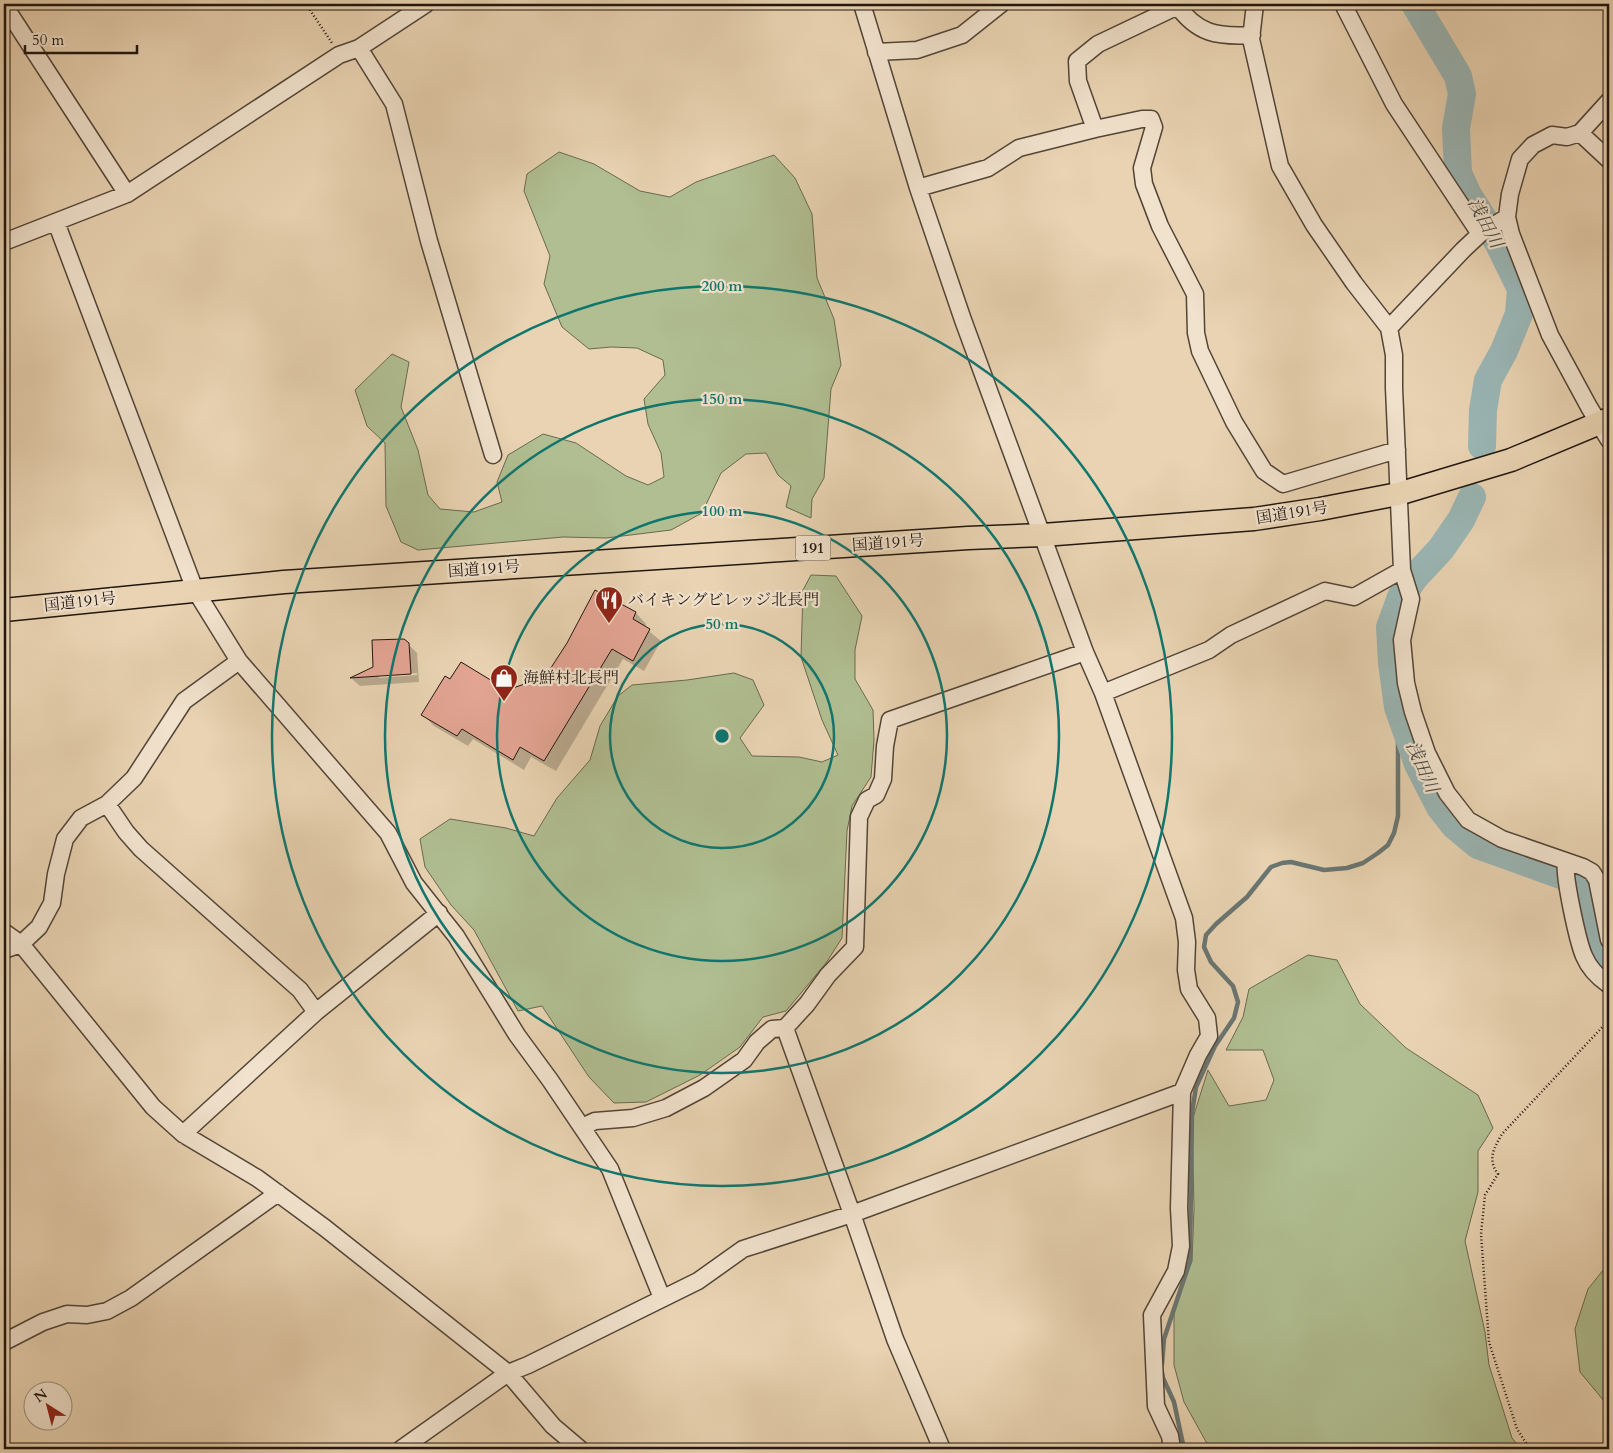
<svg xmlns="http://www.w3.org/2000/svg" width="1613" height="1453" font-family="Cardo,'Noto Serif JP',serif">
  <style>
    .green { fill: #b0be91; stroke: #686a50 }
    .shadow { fill: #0003; fill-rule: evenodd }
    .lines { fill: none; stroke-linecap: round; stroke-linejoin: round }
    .stream { stroke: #697673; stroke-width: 4.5 }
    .river { stroke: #9ab6b5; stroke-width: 28 }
    .building { fill: #e4a594; stroke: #20160f }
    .minor-casing { stroke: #524538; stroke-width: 19 }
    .highway-casing { stroke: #20160f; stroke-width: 25 }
    .path { stroke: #20160f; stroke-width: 2.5; stroke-dasharray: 1 2.5; stroke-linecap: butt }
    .minor { stroke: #f1e2cd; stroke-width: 16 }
    .highway { stroke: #e9d3b2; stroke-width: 22 }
    .ring { fill: none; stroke: #0f766e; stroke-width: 2.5 }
    .labels { text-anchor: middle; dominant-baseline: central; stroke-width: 4.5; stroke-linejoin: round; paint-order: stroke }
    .shield { fill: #f1e2cd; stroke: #5f5348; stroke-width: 1 }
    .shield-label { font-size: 15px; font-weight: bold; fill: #20160f }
    .street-label { font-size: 16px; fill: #20160f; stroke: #f1e2cd }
    .poi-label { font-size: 16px; fill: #20160f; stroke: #f1e2cd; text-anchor: start }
    .water-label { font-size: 18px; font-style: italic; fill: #4b4e49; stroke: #f1e2cd }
    .centre { fill: #0f766e; stroke: #f1e2cd; stroke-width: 2.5 }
    .ring-label { font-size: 15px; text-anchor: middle; font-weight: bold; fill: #0f766e; stroke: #f1e2cd; stroke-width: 4.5; stroke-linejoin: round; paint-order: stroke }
  </style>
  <rect width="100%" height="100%" fill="#e9d3b2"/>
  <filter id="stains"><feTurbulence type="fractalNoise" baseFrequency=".004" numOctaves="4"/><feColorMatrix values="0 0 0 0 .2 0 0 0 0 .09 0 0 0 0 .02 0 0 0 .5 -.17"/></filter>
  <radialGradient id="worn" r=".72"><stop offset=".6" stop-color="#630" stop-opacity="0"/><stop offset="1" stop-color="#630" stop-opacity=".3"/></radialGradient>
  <path class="green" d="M 559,152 L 594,164 L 640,191 L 670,197 L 696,182 L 774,155 L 795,178 L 812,214 L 817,278 L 834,319 L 841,365 L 831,389 L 824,478 L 812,499 L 811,518 L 786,507 L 791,486 L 778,475 L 766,453 L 746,454 L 721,473 L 702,513 L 671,530 L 606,538 L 563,537 L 418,550 L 401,542 L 386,506 L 385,443 L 367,426 L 355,390 L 392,354 L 409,362 L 401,407 L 418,450 L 428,495 L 440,509 L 474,512 L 502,502 L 497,482 L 508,455 L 543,434 L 576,443 L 626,476 L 648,485 L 664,477 L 661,453 L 648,424 L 644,399 L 665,375 L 663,360 L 637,348 L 611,347 L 589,349 L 562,327 L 544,284 L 550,256 L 524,191 L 527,174 Z
    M 811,575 L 836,576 L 862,616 L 855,650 L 855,679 L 873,710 L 874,740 L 871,777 L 852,806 L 847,831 L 842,938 L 826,963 L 786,1011 L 763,1017 L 740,1047 L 700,1075 L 646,1102 L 614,1103 L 589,1077 L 542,1006 L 518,1011 L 474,930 L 451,905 L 425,867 L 420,839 L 450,819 L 506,828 L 534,836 L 557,798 L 590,760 L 600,726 L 618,696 L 632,685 L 687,680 L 734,673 L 753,680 L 764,705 L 740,738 L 752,756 L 799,757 L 822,762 L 838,755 L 822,720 L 801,657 L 803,590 Z
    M 1308,955 L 1337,960 L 1360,1004 L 1406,1048 L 1478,1095 L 1493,1128 L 1478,1151 L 1478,1192 L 1465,1241 L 1485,1332 L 1489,1365 L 1512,1438 L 1521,1449 L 1210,1449 L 1184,1402 L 1174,1365 L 1174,1309 L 1192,1261 L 1194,1208 L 1192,1121 L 1208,1070 L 1229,1106 L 1266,1100 L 1274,1080 L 1263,1050 L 1226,1050 L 1243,1017 L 1249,989 Z
    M 1608,1264 L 1609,1273 L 1609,1407 L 1580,1372 L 1575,1329 L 1588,1289 Z"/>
  <path class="shadow" d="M 596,592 L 636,613 L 646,624 L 645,628 L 661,641 L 644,671 L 623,659 L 556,771 L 531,757 L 524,770 L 473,739 L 468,746 L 434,726 L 423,715 L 451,680 L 507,691 L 546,678 L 568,643 Z
    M 404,640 L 417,653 L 419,682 L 360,686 L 352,679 L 374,667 ZM 417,673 L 417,675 L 378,678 L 381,675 Z"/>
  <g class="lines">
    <path class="stream" d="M 1162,1364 L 1164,1339 L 1190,1261 L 1192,1113 L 1196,1087 L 1215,1046 L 1234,1018 L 1238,1002 L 1233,986 L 1211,962 L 1204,947 L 1206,935 L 1216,924 L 1247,897 L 1271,867 L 1282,863 L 1291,862 L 1324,870 L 1347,868 L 1363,863 L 1378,853 L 1388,845 L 1394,833 L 1398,816 L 1398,707
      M 1162,1372 L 1163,1378 L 1174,1402 L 1184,1449"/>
    <path class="river" d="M 1415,4 L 1458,76 L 1462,94 L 1456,128 L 1458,173 L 1468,195 L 1498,242 L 1521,289 L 1519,314 L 1504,351 L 1488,380 L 1483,410 L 1482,446
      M 1472,497 L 1461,520 L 1441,549 L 1414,578 L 1401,597 L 1390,627 L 1392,663 L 1398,707 L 1418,764 L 1440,807 L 1455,826 L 1478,845 L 1572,879 L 1581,891 L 1587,930 L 1597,959 L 1609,972"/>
  </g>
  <path class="building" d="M 595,590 L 636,612 L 633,619 L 650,629 L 633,661 L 612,649 L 544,761 L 520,747 L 513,760 L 462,729 L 457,736 L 421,715 L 445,676 L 450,679 L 461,662 L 507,690 L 545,677 L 567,643 Z
    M 404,639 L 409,643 L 411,674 L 350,678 L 373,667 L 372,640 Z"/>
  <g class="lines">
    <g class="minor-casing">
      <path id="minor" d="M 862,4 L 918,188 L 963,320 L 1085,652 L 1103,693 L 1184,918 L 1187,942 L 1186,970 L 1189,989 L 1207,1018 L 1209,1036 L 1198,1055 L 1182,1092 L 1179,1208 L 1181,1246 L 1176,1271 L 1152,1315 L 1156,1406 L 1170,1436 L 1172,1449
        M 1176,4 C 1197,34 1217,37 1252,35
        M 1255,4 L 1251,39 L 1280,166 L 1314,225 L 1354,283 L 1389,328 L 1394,355 L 1394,388 L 1402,570 L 1411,599 L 1402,640 L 1406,683 L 1413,712 L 1427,753 L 1447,793 L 1468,820 L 1502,839 L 1583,867 L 1592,872 L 1597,880 L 1609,940
        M 1343,4 L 1394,104 L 1480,234
        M 4,5 L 127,194
        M 359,48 L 394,104 L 429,241 L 493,455
        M 876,52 L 917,50 L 962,35 L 1001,4
        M 1609,101 L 1580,133 L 1567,137 L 1552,135 L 1533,145 L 1520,159 L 1510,194 L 1507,217 L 1511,234 L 1550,335 L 1589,407 L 1609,440
        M 1095,129 L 1078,81 L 1077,61 L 1098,44 L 1178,6
        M 1580,133 L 1609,160
        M 918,188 L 988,168 L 1019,148 L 1095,129 L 1142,119 L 1151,119 L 1154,127 L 1142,168 L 1144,184 L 1160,226 L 1195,294 L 1196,333 L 1200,351 L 1234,422 L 1264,471 L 1283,484 L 1397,450
        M 56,222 L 195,590 L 239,661 L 388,833 L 414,883 L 456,936 L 517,1035 L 550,1080 L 610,1169 L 662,1298
        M 4,242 L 127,194 L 339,55 L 359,48 L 426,4
        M 1389,328 L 1463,250 L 1480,234 L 1507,217
        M 1103,693 L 1209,650 L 1231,635 L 1325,591 L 1354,597 L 1402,570
        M 107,804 L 126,832 L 141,849 L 300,990 L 316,1012
        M 1566,861 C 1563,875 1578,942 1584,956 C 1589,968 1599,978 1609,985
        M 4,932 L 21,944 L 153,1107 L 183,1134 L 257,1178 L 325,1228 L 508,1373 L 553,1426 L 580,1449
        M 4,950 L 21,944 L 39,927 L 52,903 L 56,874 L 65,839 L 81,818 L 107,804 L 134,778 L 184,701 L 239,661
        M 785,1028 L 852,1214 L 895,1339 L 942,1449
        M 582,1127 L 595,1121 L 633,1118 L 666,1108 L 704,1088 L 744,1060 L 757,1042 L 772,1029 L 785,1028 L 807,1004 L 828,975 L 855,947 L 859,817 L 867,800 L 876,795 L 883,779 L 885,746 L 890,720 L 1085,652
        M 183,1134 L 316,1012 L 439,913
        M 4,1342 L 43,1322 L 67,1314 L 87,1315 L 107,1311 L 131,1298 L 278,1193
        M 401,1449 L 508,1373 L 528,1365 L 698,1281 L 743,1249 L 852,1214 L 1182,1092"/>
    </g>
    <g class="highway-casing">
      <path id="highway" d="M 4,610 L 284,582 L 968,538 L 1043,535 L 1254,519 L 1320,509 L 1398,494 L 1511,460 L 1609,419"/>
    </g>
    <path class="path" d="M 306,4 L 332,43
      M 1530,1449 L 1517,1429 L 1489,1342 L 1481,1234 L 1485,1195 L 1498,1174 C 1487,1159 1494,1148 1502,1134 L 1609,1020"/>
    <use href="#minor" class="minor"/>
    <use href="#highway" class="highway"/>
  </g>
  <g class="ring">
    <circle cx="722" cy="736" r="112"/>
    <circle cx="722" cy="736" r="225"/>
    <circle cx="722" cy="736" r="337"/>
    <circle cx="722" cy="736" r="450"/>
  </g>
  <defs>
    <g id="restaurant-pin" transform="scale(1.4375)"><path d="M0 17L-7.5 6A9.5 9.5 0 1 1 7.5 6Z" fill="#8f2418" stroke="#f1e2cd"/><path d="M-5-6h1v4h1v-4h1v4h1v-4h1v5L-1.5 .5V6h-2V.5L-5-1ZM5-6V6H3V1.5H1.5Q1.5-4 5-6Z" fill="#fff"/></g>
    <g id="shop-pin" transform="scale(1.4375)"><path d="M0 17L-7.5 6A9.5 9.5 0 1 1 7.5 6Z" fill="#8f2418" stroke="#f1e2cd"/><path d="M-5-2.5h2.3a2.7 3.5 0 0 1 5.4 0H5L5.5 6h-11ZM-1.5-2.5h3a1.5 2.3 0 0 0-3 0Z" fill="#fff"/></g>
  </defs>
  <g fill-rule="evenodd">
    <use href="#restaurant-pin" x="609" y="600"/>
    <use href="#shop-pin" x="504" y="678"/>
  </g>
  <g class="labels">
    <rect class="shield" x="795.5" y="535.5" width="35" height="25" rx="4"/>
    <g class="shield-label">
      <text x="813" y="548">191</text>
    </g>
    <g class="street-label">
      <text transform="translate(1292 513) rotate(-9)">国道191号</text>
      <text transform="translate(888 543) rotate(-4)">国道191号</text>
      <text transform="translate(484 569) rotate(-4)">国道191号</text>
      <text transform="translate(80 602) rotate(-6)">国道191号</text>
    </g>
    <g class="poi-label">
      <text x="628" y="600">バイキングビレッジ北長門</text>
      <text x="523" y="678">海鮮村北長門</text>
    </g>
    <g class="water-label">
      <text transform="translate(1485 223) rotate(62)">浅田川</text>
      <text transform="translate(1422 767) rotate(66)">浅田川</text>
    </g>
  </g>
  <circle cx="722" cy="736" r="8" class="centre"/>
  <g class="ring-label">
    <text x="722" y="291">200 m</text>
    <text x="722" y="404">150 m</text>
    <text x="722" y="516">100 m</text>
    <text x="722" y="629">50 m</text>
  </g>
  <rect width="1613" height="1453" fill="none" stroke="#e9d3b2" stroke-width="20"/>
  <rect x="5" y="5" width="1603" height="1443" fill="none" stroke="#20160f" stroke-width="2.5"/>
  <rect x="10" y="10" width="1593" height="1433" fill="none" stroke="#20160f"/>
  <g transform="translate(48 1406) rotate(324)"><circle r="24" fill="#f1e2cd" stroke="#9d9081"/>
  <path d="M0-4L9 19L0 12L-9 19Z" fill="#8f2418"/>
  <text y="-8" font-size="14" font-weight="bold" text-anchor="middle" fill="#20160f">N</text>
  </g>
  <path d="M25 45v8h112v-8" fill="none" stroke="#20160f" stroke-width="2.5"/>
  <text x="32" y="45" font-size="15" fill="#20160f" stroke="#f1e2cd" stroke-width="4" paint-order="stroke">50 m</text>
  <rect width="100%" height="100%" filter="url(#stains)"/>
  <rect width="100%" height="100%" fill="url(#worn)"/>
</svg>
